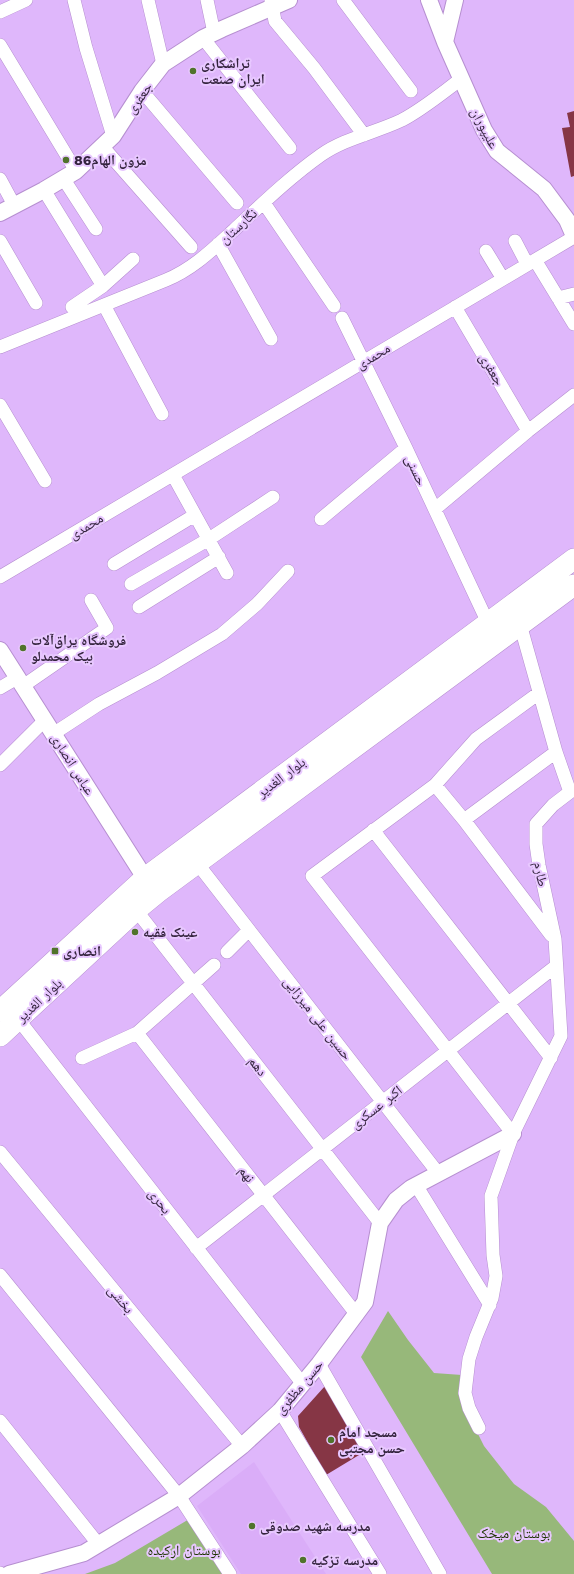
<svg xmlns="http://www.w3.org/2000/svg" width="574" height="1574" font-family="'Work Sans','Noto Naskh Arabic',sans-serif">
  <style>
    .built { fill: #daadf8 }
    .green { fill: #97b87a }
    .building { fill: #863645 }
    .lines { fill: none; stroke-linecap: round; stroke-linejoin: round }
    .minor-casing { stroke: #b68fd0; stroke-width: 14 }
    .tertiary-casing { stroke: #b68fd0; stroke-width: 18 }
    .primary-casing { stroke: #b68fd0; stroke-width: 22 }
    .minor { stroke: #fff; stroke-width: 13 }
    .tertiary { stroke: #fff; stroke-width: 16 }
    .primary { stroke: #fff; stroke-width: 21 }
    .poi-dot { fill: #50732b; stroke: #e8c8ff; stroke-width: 1.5 }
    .labels { text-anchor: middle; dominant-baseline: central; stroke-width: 4; stroke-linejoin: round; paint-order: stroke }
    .poi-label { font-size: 14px; font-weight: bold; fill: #34243e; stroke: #e8c8ff; text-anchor: start }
    .street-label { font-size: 14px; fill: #34243e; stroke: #e8c8ff }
    .park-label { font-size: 14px; fill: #1e3600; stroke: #e8c8ff }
  </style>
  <rect width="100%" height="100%" fill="#dfb7fb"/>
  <path class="built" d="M 254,1462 L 326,1574 L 241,1574 L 197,1506 Z"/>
  <path class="green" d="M 388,1311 L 408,1340 L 434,1373 L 462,1375 L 463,1404 L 484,1446 L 514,1484 L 546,1507 L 574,1541 L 574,1574 L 492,1574 L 361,1357 Z
    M 191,1518 L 226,1574 L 85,1574 L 115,1563 Z"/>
  <path class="building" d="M 574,111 L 574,176 L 571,177 L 562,128 L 570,127 L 567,113 Z
    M 325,1386 L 364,1452 L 326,1475 L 299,1427 L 298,1416 Z"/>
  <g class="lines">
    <g class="minor-casing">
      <path id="minor" d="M 74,0 L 86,48 L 113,136
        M 148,0 L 163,64
        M 207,0 L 214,33
        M 271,0 L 275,21 L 314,68 L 364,135
        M 343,0 L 411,91
        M 0,12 L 26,0
        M 203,38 L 290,148
        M 0,45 L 76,171
        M 142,91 L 237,203
        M 102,146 L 191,247
        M 63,178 L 96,229
        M 0,179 L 14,205
        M 44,190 L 103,286
        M 264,203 L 334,306
        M 0,241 L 36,303
        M 515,241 L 527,264
        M 218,244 L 271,339
        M 486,251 L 503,279
        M 535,260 L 574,324
        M 558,298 L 574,294
        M 104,305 L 162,414
        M 72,307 L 103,286 L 133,259
        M 455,307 L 528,431
        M 342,318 L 406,448 L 488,623
        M 0,347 L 166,280 C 193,269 213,249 234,230 C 262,204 290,177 321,155 C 345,138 375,133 402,120 C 423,109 442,93 461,79
        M 0,405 L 45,481
        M 173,475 L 227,573
        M 435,509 L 528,431 L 574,395
        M 321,519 L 406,448
        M 114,564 L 195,515
        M 0,577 L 574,237
        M 131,584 L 209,539 L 273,497
        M 139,607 L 219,557
        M 23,686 L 107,628 L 91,600
        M 0,688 L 17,678
        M 53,734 L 99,704 L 157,673 L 222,634 L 257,604 L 288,571
        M 0,765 L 45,720
        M 435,785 L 464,820 L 551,935
        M 464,820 L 556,752
        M 373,830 L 551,1058
        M 197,863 L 438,1173
        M 136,910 L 380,1223
        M 227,952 L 249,930
        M 18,1019 L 302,1383
        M 137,1033 L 357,1315
        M 82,1058 L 137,1033 L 214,965
        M 513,1134 L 312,876 L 435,785 L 476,739 L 539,693
        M 0,1152 L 242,1446
        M 416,1185 L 490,1305
        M 196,1248 L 556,966
        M 0,1275 L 179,1496 L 230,1574
        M 319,1364 L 440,1574
        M 280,1411 L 380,1574
        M 0,1421 L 99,1545
        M 479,1428 L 469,1408 L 465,1393 L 469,1359 L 476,1337 L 492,1298 L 496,1276 L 493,1255 L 491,1196 L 513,1134 L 561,1036 L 555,939 L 539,865 L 536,844 L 536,824 L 553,805 L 570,792 L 556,752 L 520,624
        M 0,1573 L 1,1574"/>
    </g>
    <g class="tertiary-casing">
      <path id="tertiary" d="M 429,0 L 445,42 L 484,130 L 497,151 L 544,189 L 567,220 L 574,236
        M 445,42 L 455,0
        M 0,213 L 44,190 L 76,171 L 113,136 L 142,91 L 163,64 L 203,38 L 222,29 L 289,0
        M 0,650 L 145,878
        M 9,1574 L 84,1553 L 179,1496 L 242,1446 L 280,1411 L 319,1364 L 365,1302 L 380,1223 L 396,1200 L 411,1188 L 513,1134"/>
    </g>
    <g class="primary-casing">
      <path id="primary" d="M 0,1011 L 145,878 L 574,559
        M 0,1036 L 136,910 L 158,892 L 574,585"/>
    </g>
    <use href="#minor" class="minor"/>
    <use href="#tertiary" class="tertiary"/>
    <use href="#primary" class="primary"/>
  </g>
  <g class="poi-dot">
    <circle cx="193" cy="71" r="4"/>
    <circle cx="66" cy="160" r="4"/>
    <circle cx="23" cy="648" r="4"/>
    <circle cx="135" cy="932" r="4"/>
    <rect x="51" y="947" width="8" height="8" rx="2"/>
    <circle cx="331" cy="1440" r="4"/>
    <circle cx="252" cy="1526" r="4"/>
    <circle cx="303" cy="1560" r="4"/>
  </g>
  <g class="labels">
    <g class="poi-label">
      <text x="201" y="63">تراشکاری<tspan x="201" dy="16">ایران صنعت</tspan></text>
      <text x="74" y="160">مزون الهام86</text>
      <text x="31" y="640">فروشگاه یراق‌آلات<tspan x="31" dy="16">بیک محمدلو</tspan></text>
      <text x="143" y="932">عینک فقیه</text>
      <text x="63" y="951">انصاری</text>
      <text x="339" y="1432">مسجد امام<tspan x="339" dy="16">حسن مجتبی</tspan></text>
      <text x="260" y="1526">مدرسه شهید صدوقی</text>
      <text x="311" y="1560">مدرسه تزکیه</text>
    </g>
    <g class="street-label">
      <text transform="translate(139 98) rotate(-55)">جعفری</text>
      <text transform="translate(485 128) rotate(62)">علیپوران</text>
      <text transform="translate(238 226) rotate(-42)">نگارستان</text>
      <text transform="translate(373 356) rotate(-31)">محمدی</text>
      <text transform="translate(492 369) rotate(59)">جعفری</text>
      <text transform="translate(416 470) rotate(65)">حسنی</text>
      <text transform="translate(86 526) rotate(-31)">محمدی</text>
      <text transform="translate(73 764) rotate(58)">عباس انصاری</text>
      <text transform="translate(281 777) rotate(-37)">بلوار الغدیر</text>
      <text transform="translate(541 874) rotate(79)">طارم</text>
      <text transform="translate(39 1000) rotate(-43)">بلوار الغدیر</text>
      <text transform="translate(318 1018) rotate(52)">حسین علی میرزایی</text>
      <text transform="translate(258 1066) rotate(52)">دهم</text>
      <text transform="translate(376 1107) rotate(-38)">اکبر عسکری</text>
      <text transform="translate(247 1174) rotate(52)">نهم</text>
      <text transform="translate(160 1201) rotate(52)">بحری</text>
      <text transform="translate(121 1299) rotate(51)">بخشی</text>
      <text transform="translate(299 1387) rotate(-50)">حسن مظفری</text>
    </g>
    <g class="park-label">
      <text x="514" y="1533">بوستان میخک</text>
      <text x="184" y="1550">بوستان ارکیده</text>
    </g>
  </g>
</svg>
